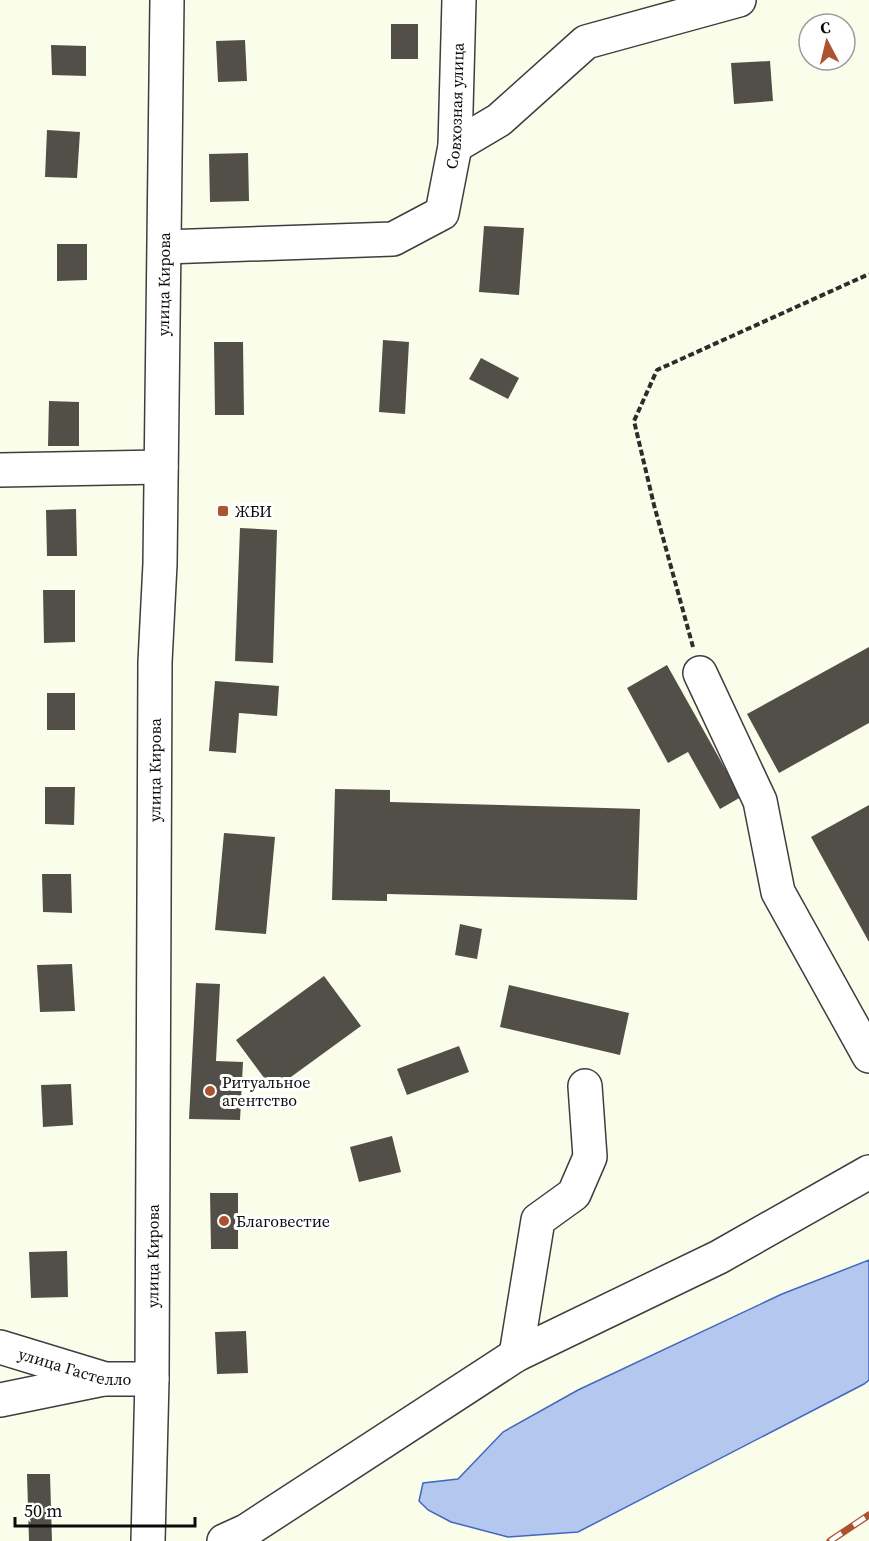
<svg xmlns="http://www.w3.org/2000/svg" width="869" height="1541" font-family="'Source Serif 4',serif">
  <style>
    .water { fill: #b4c7ef; stroke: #4367bf; stroke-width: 1.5 }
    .building { fill: #524f48 }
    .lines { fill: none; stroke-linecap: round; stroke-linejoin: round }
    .minor-casing { stroke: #3e3e3e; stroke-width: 36 }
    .path { stroke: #2d2d2d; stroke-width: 4; stroke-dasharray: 6 3; stroke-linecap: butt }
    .minor { stroke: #fff; stroke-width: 33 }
    .rail-casing { stroke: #ac5231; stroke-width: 7 }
    .rail { stroke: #fff; stroke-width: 4.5; stroke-dasharray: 14; stroke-linecap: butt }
    .poi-dot { fill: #ac5231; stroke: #fff; stroke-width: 2 }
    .labels { text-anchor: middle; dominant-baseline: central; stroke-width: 6; stroke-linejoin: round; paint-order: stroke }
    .street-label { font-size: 16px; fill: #0b0b0b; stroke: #fff }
    .poi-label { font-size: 16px; fill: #0b0b0b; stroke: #fff; text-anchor: start }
  </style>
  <rect width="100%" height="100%" fill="#fbfdeb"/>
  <path class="water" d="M 869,1260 L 869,1380 L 864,1384 L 578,1532 L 508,1537 L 451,1522 L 428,1510 L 419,1501 L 423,1483 L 458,1479 L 503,1432 L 578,1390 L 782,1294 Z"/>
  <path class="building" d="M 391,24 L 418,24 L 418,59 L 391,59 Z
    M 245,40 L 247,81 L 218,82 L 216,41 Z
    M 51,45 L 86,46 L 86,76 L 52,75 Z
    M 770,61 L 773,101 L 734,104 L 731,63 Z
    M 47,130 L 80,132 L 77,178 L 45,177 Z
    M 248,153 L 249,201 L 210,202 L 209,154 Z
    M 484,226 L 524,228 L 519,295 L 479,292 Z
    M 57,244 L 87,244 L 87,280 L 57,281 Z
    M 383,340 L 409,342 L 405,414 L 379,412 Z
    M 214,342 L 243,342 L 244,415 L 215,415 Z
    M 481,358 L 519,378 L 508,399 L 469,379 Z
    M 49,401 L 79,402 L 79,446 L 48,446 Z
    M 76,509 L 77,556 L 47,556 L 46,510 Z
    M 240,528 L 277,530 L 273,663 L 235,661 Z
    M 43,590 L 75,590 L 75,642 L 44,643 Z
    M 869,647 L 869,723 L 779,773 L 747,714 Z
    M 667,665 L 741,797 L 720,809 L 688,752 L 668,763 L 627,688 Z
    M 215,681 L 279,686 L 277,716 L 239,713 L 236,753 L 209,751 Z
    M 47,693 L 75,693 L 75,730 L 47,730 Z
    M 45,787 L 75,787 L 74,825 L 45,824 Z
    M 335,789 L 390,790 L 390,802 L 640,809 L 637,900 L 387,894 L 387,901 L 332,900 Z
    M 869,805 L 869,942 L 811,837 Z
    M 224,833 L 275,837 L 266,934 L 215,930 Z
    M 42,874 L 71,874 L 72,913 L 43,912 Z
    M 460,924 L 482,929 L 477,959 L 455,955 Z
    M 72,964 L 75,1011 L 40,1012 L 37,965 Z
    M 324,976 L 361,1026 L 273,1090 L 236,1040 Z
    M 196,983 L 220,984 L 216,1061 L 243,1062 L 240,1120 L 189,1119 Z
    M 509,985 L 629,1013 L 620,1055 L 500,1027 Z
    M 459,1046 L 469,1072 L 407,1095 L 397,1069 Z
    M 71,1084 L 73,1125 L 43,1127 L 41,1085 Z
    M 392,1136 L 401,1172 L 359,1182 L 350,1147 Z
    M 210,1193 L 238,1193 L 238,1249 L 211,1249 Z
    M 67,1251 L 68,1297 L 31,1298 L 29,1252 Z
    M 246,1331 L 248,1373 L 217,1374 L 215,1332 Z
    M 27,1474 L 50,1474 L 52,1541 L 29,1541 Z"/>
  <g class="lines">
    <g class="minor-casing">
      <g id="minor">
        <path d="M 455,146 L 499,120 L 586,42 L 739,0"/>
        <path id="s1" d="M 165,247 L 393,239 L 442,213 L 455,146 L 459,0"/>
        <path d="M 0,470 L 161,467"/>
        <path d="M 700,673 L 760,801 L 778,892 L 869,1056"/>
        <path id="s2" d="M 0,1347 L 105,1379 L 152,1379"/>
        <path d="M 516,1355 L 538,1220 L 574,1194 L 590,1157 L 585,1086"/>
        <path d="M 0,1400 L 103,1379"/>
        <path id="s3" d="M 148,1541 L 152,1379 L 155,662 L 160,564 L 167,0"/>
        <path d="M 224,1541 L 246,1531 L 516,1355 L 719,1257 L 869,1172"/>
      </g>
    </g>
    <path class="path" d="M 693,647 L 654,505 L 634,421 L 657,370 L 869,274"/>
    <use href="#minor" class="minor"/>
    <g class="rail-casing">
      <path id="rail" d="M 830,1541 L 869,1515"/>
    </g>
    <use href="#rail" class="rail"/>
  </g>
  <g class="poi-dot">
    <rect x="217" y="505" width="12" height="12" rx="3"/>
    <circle cx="210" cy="1091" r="6"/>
    <circle cx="224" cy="1221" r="6"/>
  </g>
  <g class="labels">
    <g class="street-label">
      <text stroke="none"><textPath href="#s1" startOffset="392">Совхозная улица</textPath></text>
      <text stroke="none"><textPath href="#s3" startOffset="1257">улица Кирова</textPath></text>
      <text stroke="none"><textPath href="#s3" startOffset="771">улица Кирова</textPath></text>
      <text stroke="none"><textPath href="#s3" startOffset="285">улица Кирова</textPath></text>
      <text stroke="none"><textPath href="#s2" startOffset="78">улица Гастелло</textPath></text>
    </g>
    <g class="poi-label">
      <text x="235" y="511">ЖБИ</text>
      <text x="222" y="1082">Ритуальное<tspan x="222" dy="18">агентство</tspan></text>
      <text x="236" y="1221">Благовестие</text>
    </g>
  </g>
  <g transform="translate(827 42) rotate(353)"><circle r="28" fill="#ffffff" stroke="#9d9d9d" stroke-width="1.5"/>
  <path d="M0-4.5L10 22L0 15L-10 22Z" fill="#ac5231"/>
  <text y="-9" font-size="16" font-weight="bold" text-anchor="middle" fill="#0b0b0b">С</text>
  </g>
  <path d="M15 1517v9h180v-9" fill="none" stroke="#0b0b0b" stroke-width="3"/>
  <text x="24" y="1517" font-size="18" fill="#0b0b0b" stroke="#ffffff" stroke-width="4.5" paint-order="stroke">50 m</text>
</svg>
